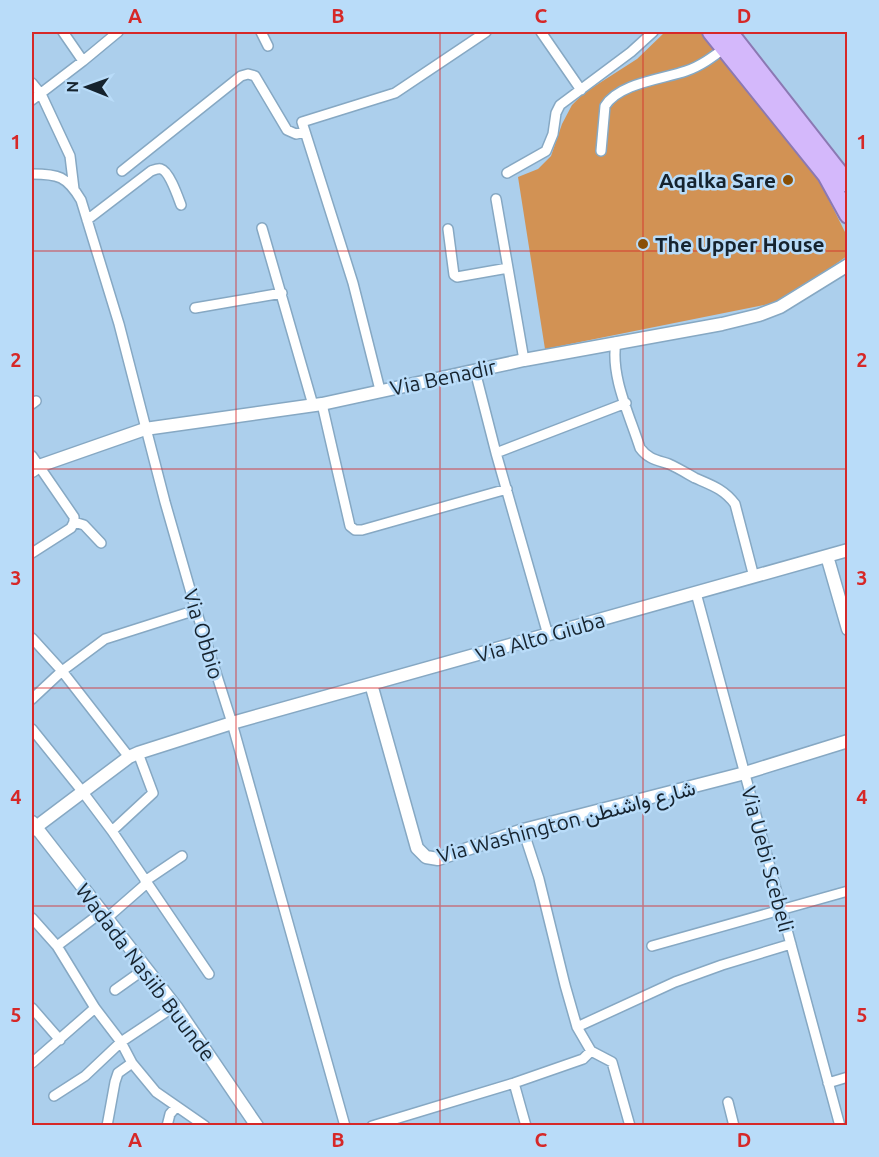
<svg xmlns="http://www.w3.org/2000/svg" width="879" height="1157" font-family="Ubuntu,Vazirmatn,sans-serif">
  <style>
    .green { fill: #d29254 }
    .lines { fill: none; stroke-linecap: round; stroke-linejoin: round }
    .minor-casing { stroke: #86a8c3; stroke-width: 12 }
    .tertiary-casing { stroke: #86a8c3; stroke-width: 15 }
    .trunk-casing { stroke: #8b79b3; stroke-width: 20 }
    .minor { stroke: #fff; stroke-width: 9 }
    .tertiary { stroke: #fff; stroke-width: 12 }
    .trunk { stroke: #d4b8fb; stroke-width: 16 }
    .grid { fill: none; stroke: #d62828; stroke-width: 1.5; stroke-opacity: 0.55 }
    .poi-dot { fill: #894f06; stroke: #b9dcf9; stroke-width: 2 }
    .labels { text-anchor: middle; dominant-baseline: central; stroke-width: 5; stroke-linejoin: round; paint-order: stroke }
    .poi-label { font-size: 21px; font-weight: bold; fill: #16232e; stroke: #b9dcf9; text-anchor: end }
    .street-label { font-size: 21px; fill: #16232e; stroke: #b9dcf9 }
    .neatline { fill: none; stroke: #d62828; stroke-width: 2 }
    .grid-label { font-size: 20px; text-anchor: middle; font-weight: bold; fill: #d62828 }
  </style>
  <rect width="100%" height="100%" fill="#accfec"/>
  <path class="green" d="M 665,32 L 700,32 L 818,178 L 847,236 L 847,256 L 791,296 L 769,304 L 545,349 L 518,177 L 538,169 L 551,156 L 562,124 L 572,105 L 584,93 L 637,59 Z"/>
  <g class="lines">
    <g class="minor-casing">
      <path id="minor" d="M 63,32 L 83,61
        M 261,32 L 268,46
        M 541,32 L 581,90
        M 32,83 L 41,94 L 70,156 L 74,189
        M 32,100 L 83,61 L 118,32
        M 601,151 L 605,106 C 619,83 663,79 686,71 C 701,66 714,56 726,47
        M 122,171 L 241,76 L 248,74 L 255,76 L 287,130 L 296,134 L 305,132
        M 507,173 L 546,151 L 553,134 L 556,113 L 560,105 L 631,52 L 653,32
        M 32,174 C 58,174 67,176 81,200 L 119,324 L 165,502 L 196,610 L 232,723 L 345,1126
        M 496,199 L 524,360
        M 87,220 L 151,171 C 154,170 158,168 161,169 C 169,171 178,197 181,205
        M 262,228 L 313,405
        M 448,229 L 454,275 L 457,277 L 508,268
        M 195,308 L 282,293
        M 616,342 C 610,376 630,416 640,448 C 648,459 657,460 669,464 C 678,468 686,473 695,478 C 711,485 724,489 735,504 L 754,577
        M 475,371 L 496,453 L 548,635
        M 380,390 L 353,283 L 302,122 L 395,93 L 486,32
        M 32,404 L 36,401
        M 322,404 L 350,526 L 355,530 L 362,530 L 507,489
        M 496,453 L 626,403
        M 32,456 L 74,517 L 74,522 L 71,528 L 32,553
        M 74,522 L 84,525 L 101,543
        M 696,593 L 840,1126
        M 32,638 L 62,671 L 129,757
        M 32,699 L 62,671 L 105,639 L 196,610
        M 32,729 L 82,791 L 112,831 L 209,974
        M 523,830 L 539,879 L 565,985 L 577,1027 L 591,1051 L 612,1062 L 630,1126
        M 112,831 L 153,793 L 138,753
        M 145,881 L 182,856
        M 32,918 L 57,946 L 95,1008 L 121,1042 L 132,1063 L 156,1092 L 205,1126
        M 107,918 L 147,883
        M 57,946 L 102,912
        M 652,946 L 848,891
        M 115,990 L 146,968
        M 32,1008 L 60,1040
        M 577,1027 L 675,982 L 722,965 L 791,944
        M 32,1063 L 95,1008
        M 514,1083 L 526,1126
        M 828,1083 L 848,1077
        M 54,1096 L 85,1076 L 121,1042 L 175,1006
        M 728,1102 L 734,1126
        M 107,1126 L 115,1082 L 118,1073 L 132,1063
        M 167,1126 L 170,1114 L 176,1107
        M 372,1126 L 514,1083 L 583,1059 L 591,1051"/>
    </g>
    <g class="tertiary-casing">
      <path id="tertiary" d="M 32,471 L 39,466 L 145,429 L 322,404 L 524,360 L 722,324 L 759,315 L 780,307 L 848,265
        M 827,556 L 848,629
        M 371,684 L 417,848 L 426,857 L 438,859 L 523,830 L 745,773 L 848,741
        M 32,822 L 176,1007 L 257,1126
        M 32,830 L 129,757 L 138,753 L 232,723 L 848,550"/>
    </g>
    <g class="trunk-casing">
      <path id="trunk" d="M 711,32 L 826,175 L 848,215
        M 729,32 L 848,184"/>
    </g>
    <use href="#minor" class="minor"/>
    <use href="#tertiary" class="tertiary"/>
    <use href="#trunk" class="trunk"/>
  </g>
  <path class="grid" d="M 236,32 L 236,1126M 440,32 L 440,1126M 643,32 L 643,1126M 32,251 L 848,251M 32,469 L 848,469M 32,688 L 848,688M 32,906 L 848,906"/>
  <g class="poi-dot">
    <circle cx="788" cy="180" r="6"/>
    <circle cx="643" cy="244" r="6"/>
  </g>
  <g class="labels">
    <g class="poi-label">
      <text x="776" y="180">Aqalka Sare</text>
      <text x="655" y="244" text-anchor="start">The Upper House</text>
    </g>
    <g class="street-label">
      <text transform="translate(443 377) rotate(-12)">Via Benadir</text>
      <text transform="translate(204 634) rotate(73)">Via Obbio</text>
      <text transform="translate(540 637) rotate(-16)">Via Alto Giuba</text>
      <text transform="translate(566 821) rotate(-15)">Via Washington شارع واشنطن</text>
      <text transform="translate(768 859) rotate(75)">Via Uebi Scebeli</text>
      <text transform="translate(146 972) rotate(53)">Wadada Nasiib Buunde</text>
    </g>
  </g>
  <rect width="879" height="1157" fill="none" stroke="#b9dcf9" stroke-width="66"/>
  <g transform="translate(87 87) rotate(271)" stroke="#b9dcf9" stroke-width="4.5" paint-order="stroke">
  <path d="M0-4.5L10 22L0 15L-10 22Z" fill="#16232e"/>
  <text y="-9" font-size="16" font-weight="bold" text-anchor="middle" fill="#16232e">N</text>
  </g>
  <rect x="33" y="33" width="813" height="1091" class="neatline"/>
  <g class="grid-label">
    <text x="135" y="23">A</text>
    <text x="338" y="23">B</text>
    <text x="541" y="23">C</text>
    <text x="744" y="23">D</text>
    <text x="16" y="149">1</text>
    <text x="862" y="149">1</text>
    <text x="16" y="367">2</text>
    <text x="862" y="367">2</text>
    <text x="16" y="585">3</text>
    <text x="862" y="585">3</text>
    <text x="16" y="804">4</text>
    <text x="862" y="804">4</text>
    <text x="16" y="1022">5</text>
    <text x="862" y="1022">5</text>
    <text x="135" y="1147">A</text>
    <text x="338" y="1147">B</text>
    <text x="541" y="1147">C</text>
    <text x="744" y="1147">D</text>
  </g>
</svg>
